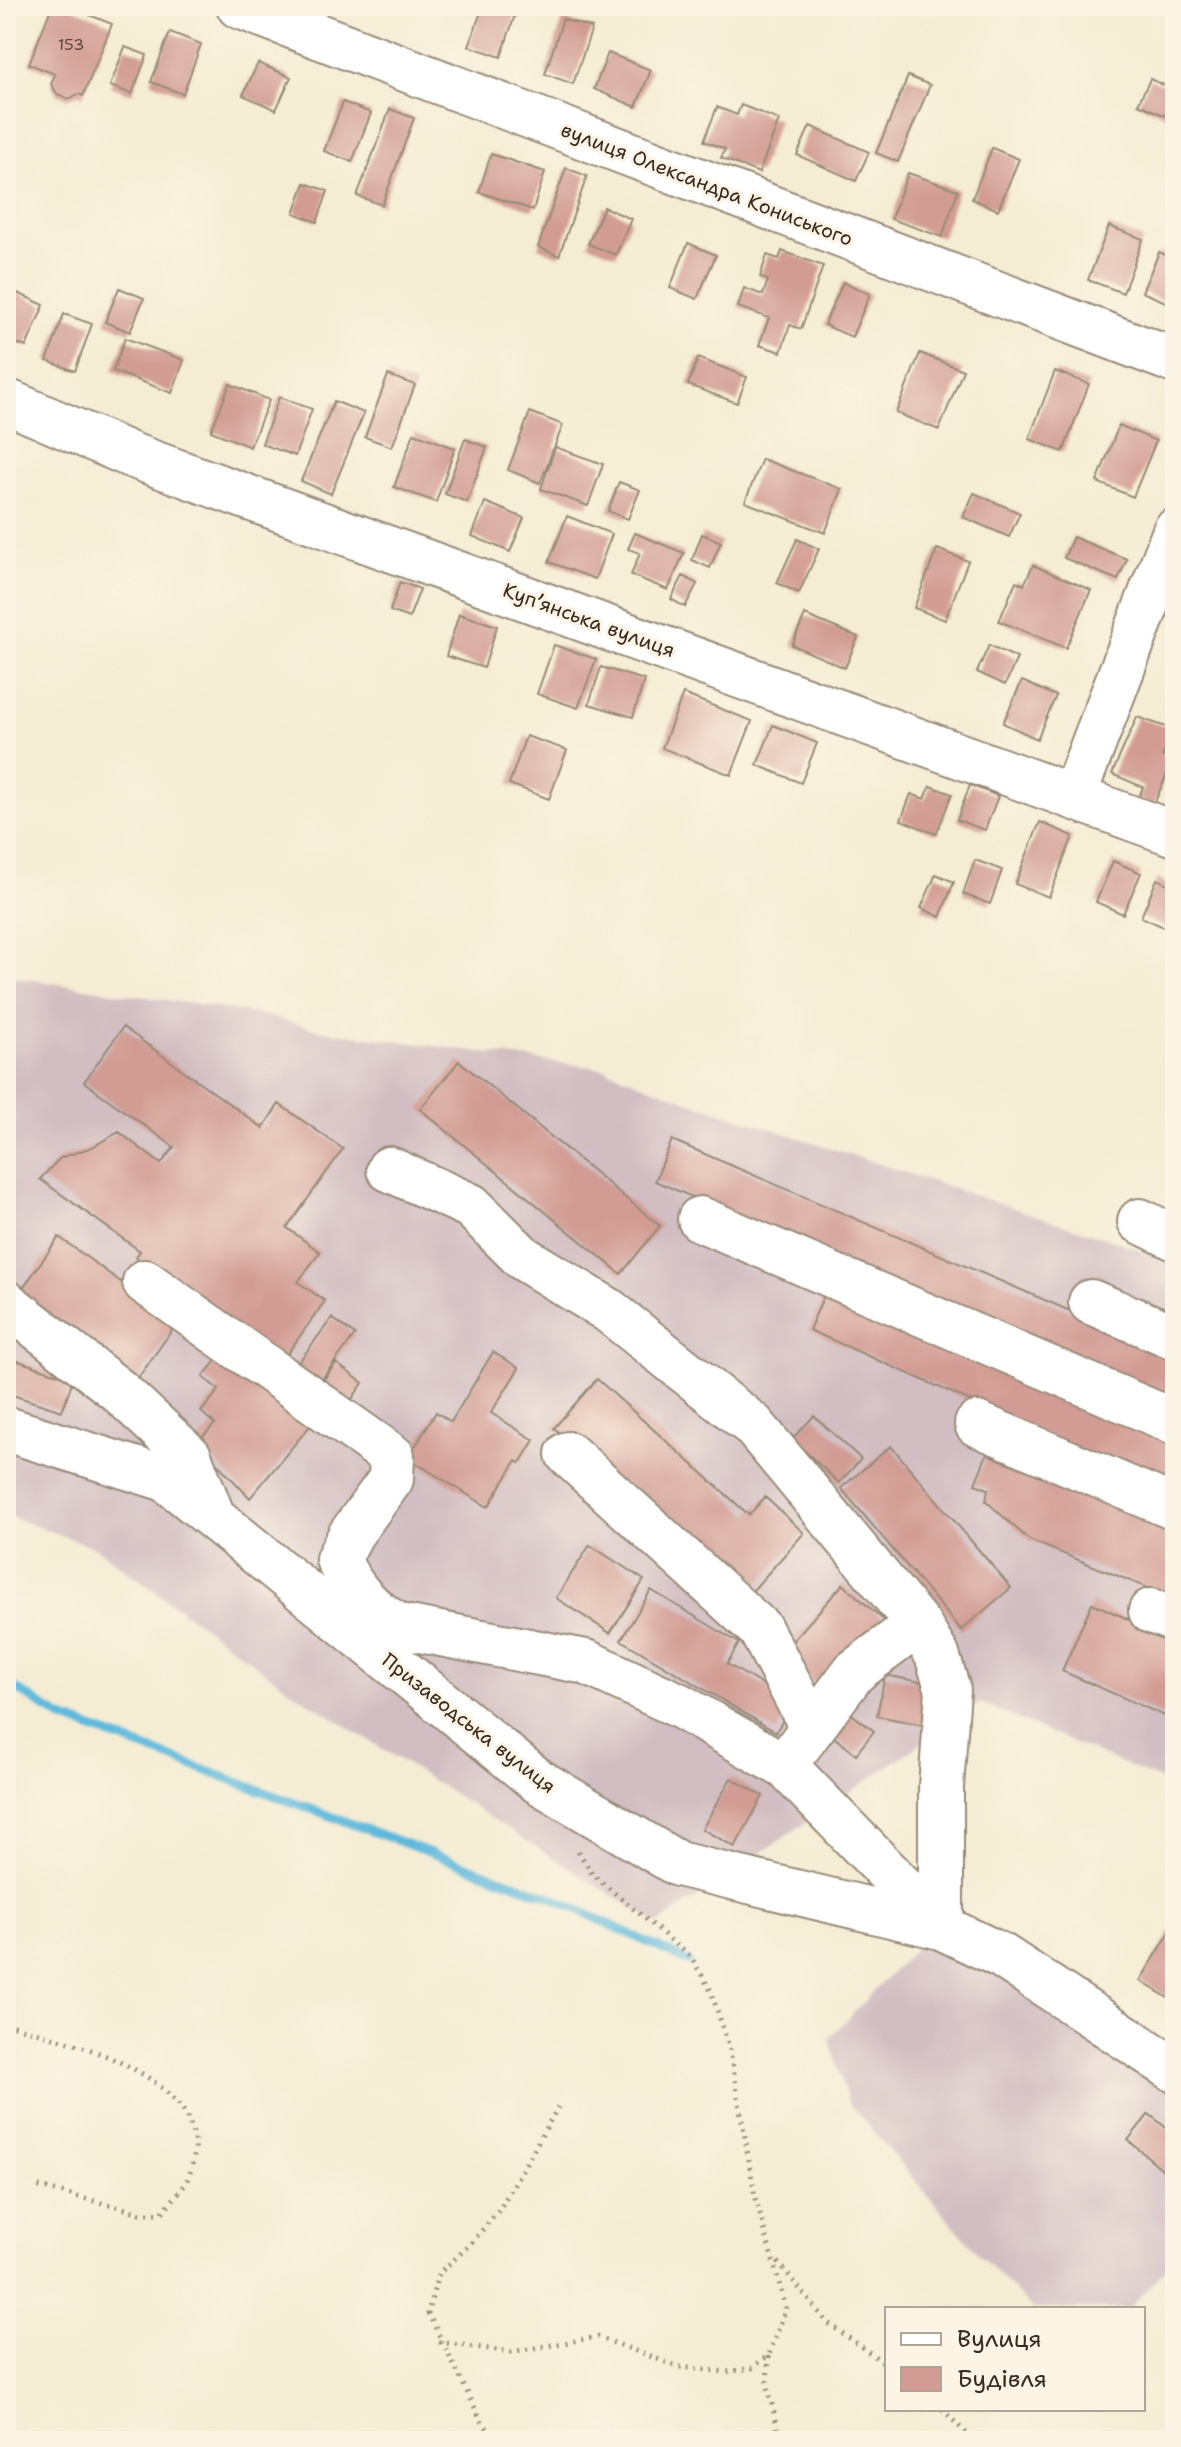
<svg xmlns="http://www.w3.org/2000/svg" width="1181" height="2447" font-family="'Shantell Sans',sans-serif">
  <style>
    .industrial { fill: #d2bec2 }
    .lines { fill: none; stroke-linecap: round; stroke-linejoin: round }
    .stream { stroke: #5eb9dc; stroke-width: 9 }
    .building { fill: #d29c94 }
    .minor-casing { stroke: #988b78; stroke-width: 48 }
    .path { stroke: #988b78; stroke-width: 5; stroke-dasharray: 2 6; stroke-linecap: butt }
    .minor { stroke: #fff; stroke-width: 44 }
    .labels { text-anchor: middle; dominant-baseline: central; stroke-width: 6; stroke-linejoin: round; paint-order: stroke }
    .number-label { font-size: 16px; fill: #61463c }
    .street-label { font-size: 20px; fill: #3b2a1e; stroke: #fcf5e5 }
  </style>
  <rect width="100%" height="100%" fill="#fcf5e5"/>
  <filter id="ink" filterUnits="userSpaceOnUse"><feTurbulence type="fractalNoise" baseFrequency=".0125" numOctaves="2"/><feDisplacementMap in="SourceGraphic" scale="16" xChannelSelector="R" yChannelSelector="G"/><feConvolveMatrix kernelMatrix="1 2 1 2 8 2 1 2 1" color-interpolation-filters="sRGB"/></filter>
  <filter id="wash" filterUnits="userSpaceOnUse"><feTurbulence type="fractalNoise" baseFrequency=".006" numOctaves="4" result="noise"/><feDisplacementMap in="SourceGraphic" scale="32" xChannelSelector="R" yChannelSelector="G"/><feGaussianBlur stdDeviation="1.8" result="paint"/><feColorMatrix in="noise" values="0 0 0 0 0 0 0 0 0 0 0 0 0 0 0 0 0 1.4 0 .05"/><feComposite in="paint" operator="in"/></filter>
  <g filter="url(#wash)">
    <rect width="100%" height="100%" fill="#f4ecd3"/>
    <path class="industrial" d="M 6,976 L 258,1014 L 324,1031 L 605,1069 L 690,1102 L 1175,1261 L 1175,1786 L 980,1703 L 658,1924 L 293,1692 L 96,1548 L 6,1515 Z
      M 931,1932 L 1175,2083 L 1175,2258 L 1129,2309 L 1033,2309 L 980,2256 L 848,2102 L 829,2038 Z"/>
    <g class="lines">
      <path class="stream" d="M 6,1682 L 60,1717 L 551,1897 L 689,1962"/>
    </g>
    <g id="blocks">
      <path class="building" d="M 52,6 L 67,6 L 112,24 L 83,96 L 78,94 L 69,99 L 57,94 L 51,84 L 55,74 L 29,64 Z
        M 483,6 L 515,15 L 501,57 L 469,46 Z
        M 563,19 L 592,28 L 573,84 L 545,74 Z
        M 170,32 L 201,44 L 183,94 L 151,82 Z
        M 125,47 L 147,55 L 132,94 L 110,86 Z
        M 608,53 L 651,70 L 636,107 L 594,89 Z
        M 258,63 L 291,77 L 276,110 L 243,95 Z
        M 908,76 L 930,85 L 898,162 L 876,153 Z
        M 1150,79 L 1175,90 L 1175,120 L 1138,104 Z
        M 343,102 L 371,113 L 352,162 L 324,151 Z
        M 741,105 L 779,120 L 759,173 L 721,158 L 725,149 L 704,141 L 717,107 L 737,115 Z
        M 390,109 L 414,118 L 382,205 L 357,196 Z
        M 810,126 L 869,152 L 856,181 L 797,155 Z
        M 992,148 L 1019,159 L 998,210 L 972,199 Z
        M 491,154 L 545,172 L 533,210 L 479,192 Z
        M 566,168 L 587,176 L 559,256 L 538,247 Z
        M 908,173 L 958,190 L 942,237 L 891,219 Z
        M 305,183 L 328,191 L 317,222 L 294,213 Z
        M 604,207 L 631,219 L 616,255 L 588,244 Z
        M 1109,226 L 1143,239 L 1123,293 L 1088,280 Z
        M 688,243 L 716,255 L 697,299 L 670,288 Z
        M 782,251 L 823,266 L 801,329 L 790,325 L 781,352 L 759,345 L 769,318 L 738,307 L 744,288 L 763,295 L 768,280 L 760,277 L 767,255 L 779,259 Z
        M 1159,252 L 1175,259 L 1175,306 L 1142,292 Z
        M 843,282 L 870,294 L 852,337 L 824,325 Z
        M 119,288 L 144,298 L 130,332 L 105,322 Z
        M 13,291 L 44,305 L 26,347 L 6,339 L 6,307 Z
        M 64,314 L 92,324 L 75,371 L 47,361 Z
        M 125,338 L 184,360 L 172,393 L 113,371 Z
        M 920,353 L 963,370 L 939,430 L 896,413 Z
        M 698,358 L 747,377 L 737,403 L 688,385 Z
        M 1055,371 L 1089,384 L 1063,452 L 1029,439 Z
        M 388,375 L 415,385 L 392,447 L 365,437 Z
        M 230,384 L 269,400 L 250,447 L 211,431 Z
        M 279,397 L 312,409 L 295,456 L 262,444 Z
        M 334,401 L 364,413 L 331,494 L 301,481 Z
        M 530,412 L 563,425 L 540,483 L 508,470 Z
        M 1119,425 L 1156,441 L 1133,497 L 1097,482 Z
        M 414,433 L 455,448 L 436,502 L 394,487 Z
        M 465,439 L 487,447 L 467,502 L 445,494 Z
        M 555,447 L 603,464 L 588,506 L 541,489 Z
        M 762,459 L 842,489 L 825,533 L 745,502 Z
        M 619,482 L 640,490 L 628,519 L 608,511 Z
        M 974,493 L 1020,513 L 1009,537 L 963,517 Z
        M 485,502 L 524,518 L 510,552 L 472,536 Z
        M 567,516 L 612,534 L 595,579 L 549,562 Z
        M 635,533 L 684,553 L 668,590 L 631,575 L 640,553 L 628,549 Z
        M 702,534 L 721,542 L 710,568 L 692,560 Z
        M 1073,537 L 1127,559 L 1118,580 L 1064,558 Z
        M 797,539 L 819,549 L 799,593 L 777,583 Z
        M 937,549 L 968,561 L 945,620 L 914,608 Z
        M 1033,565 L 1091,590 L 1066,648 L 999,621 L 1016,581 L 1024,585 Z
        M 683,576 L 697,584 L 685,607 L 671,599 Z
        M 400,582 L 420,589 L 409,618 L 390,611 Z
        M 459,614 L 497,626 L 484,668 L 446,656 Z
        M 805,615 L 858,637 L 845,668 L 792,645 Z
        M 554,645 L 596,659 L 578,708 L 537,694 Z
        M 989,645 L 1017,658 L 1005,685 L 977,672 Z
        M 601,667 L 644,680 L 633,717 L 589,704 Z
        M 1022,681 L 1056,696 L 1037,739 L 1003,723 Z
        M 683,694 L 752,721 L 731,775 L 662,748 Z
        M 1137,717 L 1175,730 L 1168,753 L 1165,752 L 1162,756 L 1173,761 L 1153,806 L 1138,799 L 1143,787 L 1112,774 Z
        M 773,725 L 817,743 L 801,783 L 757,765 Z
        M 526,736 L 567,750 L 549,799 L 509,784 Z
        M 970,785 L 998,796 L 985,830 L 957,820 Z
        M 930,786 L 952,794 L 936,834 L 901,820 L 911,794 L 925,799 Z
        M 1040,822 L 1073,836 L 1049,897 L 1015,884 Z
        M 975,860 L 1002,870 L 990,904 L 963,894 Z
        M 1113,861 L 1141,873 L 1123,914 L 1096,902 Z
        M 936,874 L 954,882 L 940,917 L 921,908 Z
        M 1157,879 L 1175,887 L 1175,932 L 1141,917 Z
        M 123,1027 L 263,1128 L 279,1104 L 343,1149 L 287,1228 L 320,1252 L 298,1282 L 325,1301 L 282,1361 L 136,1257 L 140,1251 L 40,1179 L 60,1158 L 92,1147 L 119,1132 L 161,1164 L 174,1147 L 84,1082 Z
        M 459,1061 L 660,1226 L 621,1274 L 420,1109 Z
        M 672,1140 L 1175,1356 L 1175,1404 L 655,1181 Z
        M 59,1237 L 177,1323 L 136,1381 L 18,1295 Z
        M 827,1288 L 1175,1442 L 1175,1491 L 809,1330 Z
        M 332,1318 L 355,1335 L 317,1385 L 295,1367 Z
        M 493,1352 L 519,1368 L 491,1413 L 534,1440 L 520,1463 L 516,1461 L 488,1507 L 408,1458 L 436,1412 L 451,1422 Z
        M 222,1353 L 314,1421 L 250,1498 L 197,1442 L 215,1424 L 201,1412 L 219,1390 L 203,1377 Z
        M 6,1357 L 73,1379 L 62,1411 L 6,1393 Z
        M 336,1363 L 363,1383 L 347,1406 L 319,1386 Z
        M 597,1379 L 749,1515 L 765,1497 L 804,1533 L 745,1599 L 554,1428 Z
        M 814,1416 L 861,1459 L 839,1483 L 792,1439 Z
        M 891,1446 L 1011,1588 L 961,1630 L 841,1488 Z
        M 987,1454 L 1175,1531 L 1175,1599 L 1029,1540 L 986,1501 L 988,1489 L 975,1484 Z
        M 590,1545 L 644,1580 L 610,1633 L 556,1598 Z
        M 843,1584 L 886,1622 L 824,1691 L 782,1653 Z
        M 651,1590 L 739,1643 L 727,1664 L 793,1703 L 776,1732 L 621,1640 Z
        M 1092,1603 L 1175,1640 L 1174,1720 L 1062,1671 Z
        M 885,1675 L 936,1685 L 929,1726 L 877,1716 Z
        M 841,1706 L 874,1731 L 856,1754 L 823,1729 Z
        M 731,1778 L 763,1796 L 735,1847 L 702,1829 Z
        M 1175,1924 L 1175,2002 L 1140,1981 Z
        M 1149,2114 L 1175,2135 L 1175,2180 L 1128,2140 Z"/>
    </g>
  </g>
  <g filter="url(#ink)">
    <use href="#blocks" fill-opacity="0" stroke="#988b78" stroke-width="2"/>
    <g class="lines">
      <g class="minor-casing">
        <path id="minor" d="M 239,6 L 1175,361
          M 6,401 L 131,455 L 1175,834
          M 1074,795 L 1175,531
          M 389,1169 L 471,1206 L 523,1258 L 608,1310 L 753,1425 L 918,1624 L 937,1655 L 948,1690 L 941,1787 L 941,1927
          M 700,1219 L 1175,1422
          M 1140,1221 L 1175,1238
          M 145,1282 L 392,1456 L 391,1479 L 351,1534 L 338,1559 C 351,1589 370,1610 399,1626 L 586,1662 L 680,1706 L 786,1767 L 941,1927
          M 1091,1302 L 1175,1337
          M 6,1303 L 119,1391 L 189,1456 L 211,1512
          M 977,1424 L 1175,1508
          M 6,1429 L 166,1479 L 538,1781 L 678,1864 L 941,1927 L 1002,1956 L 1175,2070
          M 568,1454 L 760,1629 L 811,1725
          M 1151,1611 L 1175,1620
          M 798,1747 L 854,1672 L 918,1624"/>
      </g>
      <path class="path" d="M 6,2024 C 73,2042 228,2080 188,2178 C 183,2190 170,2202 162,2213 L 141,2213 L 36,2186
        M 778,2262 L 828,2323 L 887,2365
        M 439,2342 L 511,2352 L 598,2337 L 679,2367 L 727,2372 L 752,2368 L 769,2355 L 786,2308 L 755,2196 L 730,2050 L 711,1991 L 691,1957 L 592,1874 L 576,1847
        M 769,2356 L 767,2381 L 780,2441
        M 942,2409 L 974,2441
        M 497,2441 L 482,2422 L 428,2313 L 438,2274 L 468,2247 L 499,2210 L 558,2107"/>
      <use href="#minor" class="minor"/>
    </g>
  </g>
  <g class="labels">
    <g class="number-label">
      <text x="71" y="44">153</text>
    </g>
    <g class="street-label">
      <text transform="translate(707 184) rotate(21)">вулиця Олександра Кониського</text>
      <text transform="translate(589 620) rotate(20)">Купʼянська вулиця</text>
      <text transform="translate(469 1723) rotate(38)">Призаводська вулиця</text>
    </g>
  </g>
  <rect width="1181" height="2447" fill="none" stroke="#fcf5e5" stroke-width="32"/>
  <rect x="885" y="2307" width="260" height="104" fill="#fcf5e5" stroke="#afa495" stroke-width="2"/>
  <rect x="901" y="2333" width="40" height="12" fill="#ffffff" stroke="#afa495" stroke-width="2"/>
  <text x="957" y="2347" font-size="24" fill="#3b2a1e">Вулиця</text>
  <rect x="901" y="2367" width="40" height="24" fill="#d29c94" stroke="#afa495" stroke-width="2"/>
  <text x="957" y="2387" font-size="24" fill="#3b2a1e">Будівля</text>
</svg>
